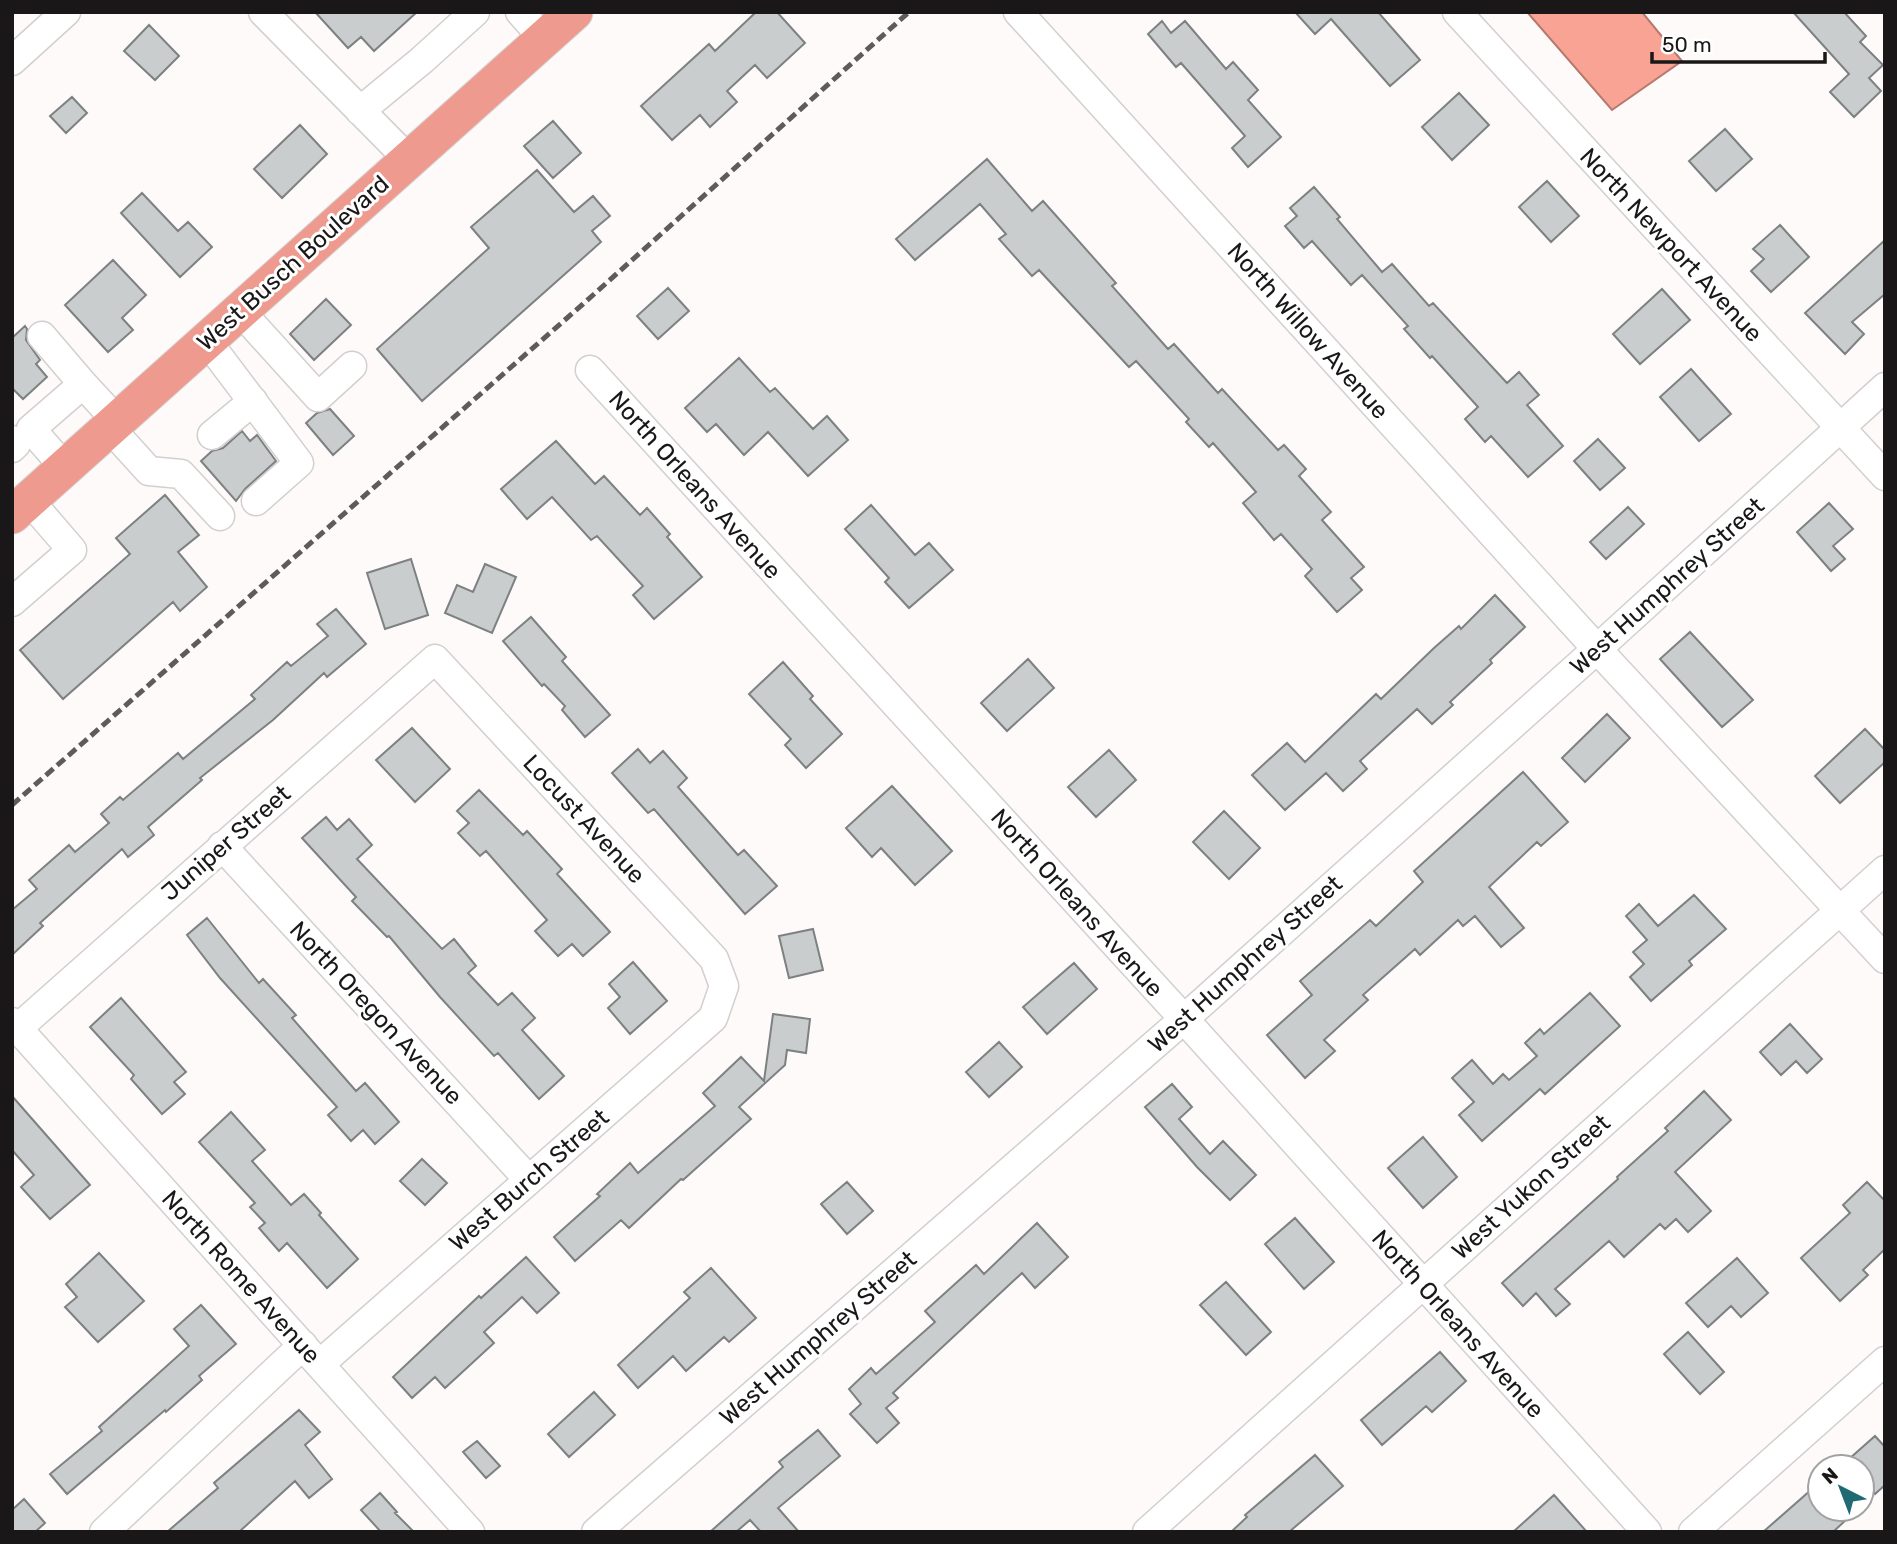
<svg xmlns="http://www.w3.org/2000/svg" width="1897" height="1544" font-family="Rubik,sans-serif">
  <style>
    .water { fill: #f8a394; stroke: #b5796e; stroke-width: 2 }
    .building { fill: #c9cdcd; stroke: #7d8181; stroke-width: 2 }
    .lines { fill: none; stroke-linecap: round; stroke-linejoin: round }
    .minor-casing { stroke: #d3cfce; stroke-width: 31 }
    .major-casing { stroke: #d6d5d5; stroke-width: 39 }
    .minor { stroke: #fff; stroke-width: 28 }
    .major { stroke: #ee9a8e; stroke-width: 37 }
    .rail { stroke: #5e5b5b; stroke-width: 5; stroke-dasharray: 10 5; stroke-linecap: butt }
    .labels { text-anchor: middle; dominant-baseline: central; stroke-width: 6; stroke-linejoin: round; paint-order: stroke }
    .street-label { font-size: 24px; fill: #191717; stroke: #fff }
  </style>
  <rect width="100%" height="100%" fill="#fefaf9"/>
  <path class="water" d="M 1527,12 L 1642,12 L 1682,61 L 1612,110 Z"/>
  <path class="building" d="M 315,12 L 417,12 L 374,51 L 361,37 L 348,48 Z
    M 756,12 L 777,12 L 805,43 L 767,78 L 755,65 L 727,91 L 737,102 L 710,127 L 700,115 L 672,140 L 641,106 L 709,44 L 715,51 Z
    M 1295,12 L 1378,12 L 1420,60 L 1390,86 L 1331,19 L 1315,34 Z
    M 1793,12 L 1844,12 L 1866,36 L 1860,42 L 1883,65 L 1869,78 L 1881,91 L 1854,117 L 1830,92 L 1849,74 Z
    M 1162,21 L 1171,33 L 1185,21 L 1226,69 L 1233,62 L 1258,90 L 1248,100 L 1281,137 L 1248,167 L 1232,148 L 1245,136 L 1181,63 L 1176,67 L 1148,34 Z
    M 149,25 L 179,56 L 155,80 L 124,51 Z
    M 1459,93 L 1489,125 L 1452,160 L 1422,127 Z
    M 72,97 L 87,113 L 66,133 L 50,116 Z
    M 553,121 L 581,153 L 553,178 L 524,146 Z
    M 300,125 L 327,154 L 282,198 L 254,169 Z
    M 1725,129 L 1752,159 L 1716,191 L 1689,161 Z
    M 987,159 L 1032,211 L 1043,201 L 1116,283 L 1112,286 L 1168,349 L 1174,344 L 1218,393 L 1222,389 L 1278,450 L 1284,445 L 1306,469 L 1299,476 L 1331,512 L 1322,520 L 1364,567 L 1351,578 L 1362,590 L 1337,612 L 1305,576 L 1312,569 L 1281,534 L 1274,540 L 1243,503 L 1256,492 L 1213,443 L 1209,447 L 1186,422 L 1189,419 L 1136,361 L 1129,367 L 1039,270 L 1032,276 L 999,239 L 1006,234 L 980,204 L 915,260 L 896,239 Z
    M 537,170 L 574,212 L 593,196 L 610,216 L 592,231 L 601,242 L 422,401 L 377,349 L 489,248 L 471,227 Z
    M 1547,181 L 1579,216 L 1551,242 L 1519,207 Z
    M 1314,187 L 1340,217 L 1337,219 L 1382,272 L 1392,264 L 1429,306 L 1433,303 L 1507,383 L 1519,372 L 1539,395 L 1527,405 L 1563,446 L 1528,477 L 1491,436 L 1485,442 L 1465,419 L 1478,407 L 1432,356 L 1430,358 L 1404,329 L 1408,326 L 1362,275 L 1351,285 L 1312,241 L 1304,248 L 1285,226 L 1297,216 L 1290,208 Z
    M 142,193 L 178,231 L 188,222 L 212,247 L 180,277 L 121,213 Z
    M 1780,225 L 1809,257 L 1771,292 L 1751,271 L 1764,259 L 1753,249 Z
    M 1885,240 L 1885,294 L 1852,322 L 1864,334 L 1845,354 L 1805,313 Z
    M 113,260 L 146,295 L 122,318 L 133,330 L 108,352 L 65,305 Z
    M 668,288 L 689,311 L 658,339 L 637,316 Z
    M 1662,289 L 1690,320 L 1640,364 L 1613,334 Z
    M 326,299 L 351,325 L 314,360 L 290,334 Z
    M 25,326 L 27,329 L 26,340 L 40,360 L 36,364 L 47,377 L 23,399 L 12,388 L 12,338 Z
    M 739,358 L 770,392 L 775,388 L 813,429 L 827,416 L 848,440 L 808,476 L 768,432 L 744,455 L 716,424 L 707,432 L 685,408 Z
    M 1691,369 L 1731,414 L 1699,441 L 1660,397 Z
    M 330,409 L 354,436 L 333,455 L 306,423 L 317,413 Z
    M 242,431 L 250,441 L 257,435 L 276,461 L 245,489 L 236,501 L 201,461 L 212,451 L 223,448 Z
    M 1598,439 L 1625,468 L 1600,490 L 1574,461 Z
    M 556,441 L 595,484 L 604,476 L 640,515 L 647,508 L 670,534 L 667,537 L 702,577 L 654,619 L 633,595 L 643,586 L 597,536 L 591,540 L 552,497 L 527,519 L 501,489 Z
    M 165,495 L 199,535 L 178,552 L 207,587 L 180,611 L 173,602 L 63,699 L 20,650 L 130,554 L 116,538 Z
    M 1829,503 L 1853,529 L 1833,546 L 1845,559 L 1831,571 L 1797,532 Z
    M 871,505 L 915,555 L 929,543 L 953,570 L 909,608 L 885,582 L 889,578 L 845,529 Z
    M 1628,507 L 1644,524 L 1606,559 L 1590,542 Z
    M 411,559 L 428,615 L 385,629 L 367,573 Z
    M 485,564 L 516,577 L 492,633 L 445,613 L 457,585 L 473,592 Z
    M 1495,595 L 1525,627 L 1490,660 L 1492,663 L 1450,702 L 1453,705 L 1432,724 L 1417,709 L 1360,761 L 1367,769 L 1343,791 L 1326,773 L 1285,810 L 1252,775 L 1287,743 L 1305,762 L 1376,694 L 1381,699 L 1434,648 L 1459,626 L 1461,629 Z
    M 336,609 L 366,644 L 327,677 L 324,673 L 273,720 L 200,778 L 202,780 L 148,827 L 154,835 L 128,857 L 122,849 L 40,923 L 43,926 L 12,955 L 12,910 L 37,889 L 29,880 L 69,845 L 75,852 L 109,823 L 101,814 L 120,797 L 123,800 L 178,753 L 183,759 L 255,699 L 251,695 L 287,662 L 291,666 L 328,636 L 317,624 Z
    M 531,617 L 566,657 L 562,661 L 610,715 L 585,737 L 562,710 L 565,706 L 544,684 L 542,686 L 503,641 Z
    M 1690,632 L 1753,700 L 1722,727 L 1660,659 Z
    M 1028,659 L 1054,688 L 1007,731 L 981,703 Z
    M 783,662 L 813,696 L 810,699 L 842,734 L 806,768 L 785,745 L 791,739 L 749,694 Z
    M 1607,714 L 1630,738 L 1585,782 L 1562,758 Z
    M 412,728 L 450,769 L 415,802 L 376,760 Z
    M 1865,729 L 1885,750 L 1885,762 L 1840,803 L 1815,776 Z
    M 638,749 L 650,763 L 663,751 L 687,778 L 678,787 L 738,855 L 744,850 L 777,886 L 745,914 L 654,809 L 648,813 L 612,773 Z
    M 1109,750 L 1136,780 L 1096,817 L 1068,787 Z
    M 1523,772 L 1568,822 L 1541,846 L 1537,842 L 1489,887 L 1524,928 L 1501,947 L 1475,916 L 1463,926 L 1458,920 L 1420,955 L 1415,949 L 1363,995 L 1368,1000 L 1324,1040 L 1335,1051 L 1305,1078 L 1267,1035 L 1312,995 L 1300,981 L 1370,920 L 1376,926 L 1423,882 L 1414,871 Z
    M 892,786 L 952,851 L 915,885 L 881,848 L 872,857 L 846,828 Z
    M 479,790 L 523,835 L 527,831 L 562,869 L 557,874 L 610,932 L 583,956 L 572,944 L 558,956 L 535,931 L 547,920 L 486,851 L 480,856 L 458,833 L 469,823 L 457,811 Z
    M 1224,811 L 1260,848 L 1229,879 L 1193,842 Z
    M 326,817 L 337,830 L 349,819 L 372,845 L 357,859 L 442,949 L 454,939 L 476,966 L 468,973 L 498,1005 L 512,993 L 535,1018 L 522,1030 L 564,1076 L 539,1099 L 498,1053 L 494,1056 L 440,997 L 389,936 L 387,937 L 352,901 L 356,897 L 302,838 Z
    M 1694,895 L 1726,929 L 1689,961 L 1692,965 L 1651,1001 L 1630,977 L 1644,964 L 1633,952 L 1647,940 L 1626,916 L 1639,904 L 1658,926 Z
    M 207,918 L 259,983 L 263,979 L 296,1015 L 292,1018 L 356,1091 L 365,1083 L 399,1122 L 375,1144 L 363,1130 L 351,1141 L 328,1115 L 337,1107 L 220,978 L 187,935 Z
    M 813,929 L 823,970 L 789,978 L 779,936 Z
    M 633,962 L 667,1001 L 630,1034 L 608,1008 L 620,997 L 609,984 Z
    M 1074,963 L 1097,989 L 1047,1034 L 1023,1007 Z
    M 1590,993 L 1620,1026 L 1545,1094 L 1540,1089 L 1482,1141 L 1459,1115 L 1474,1102 L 1452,1078 L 1472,1060 L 1493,1084 L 1503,1074 L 1509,1080 L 1537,1056 L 1525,1043 L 1540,1029 L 1544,1034 Z
    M 121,998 L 186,1072 L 174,1082 L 185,1094 L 162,1114 L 131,1079 L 134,1075 L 90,1027 Z
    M 773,1014 L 810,1019 L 806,1053 L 787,1050 L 785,1065 L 739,1107 L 751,1119 L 683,1180 L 681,1179 L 629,1228 L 621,1220 L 575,1261 L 554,1237 L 600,1196 L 597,1194 L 630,1163 L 638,1173 L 715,1106 L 703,1093 L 741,1057 L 764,1081 Z
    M 1790,1024 L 1822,1059 L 1807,1073 L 1796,1061 L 1781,1075 L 1760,1052 Z
    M 999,1042 L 1022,1067 L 989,1097 L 966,1072 Z
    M 1172,1084 L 1192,1107 L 1179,1119 L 1210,1154 L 1223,1141 L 1256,1175 L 1230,1200 L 1197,1167 L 1145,1107 Z
    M 1704,1091 L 1731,1120 L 1675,1172 L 1711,1211 L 1688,1232 L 1676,1219 L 1665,1229 L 1660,1224 L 1624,1257 L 1609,1241 L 1555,1289 L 1570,1304 L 1556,1316 L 1536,1293 L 1523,1306 L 1502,1283 L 1618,1179 L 1617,1177 L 1668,1131 L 1665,1128 Z
    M 12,1096 L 90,1185 L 50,1219 L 21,1187 L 34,1175 L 12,1150 Z
    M 231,1112 L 265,1150 L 252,1161 L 291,1205 L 304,1194 L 321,1213 L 319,1215 L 358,1259 L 327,1288 L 287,1243 L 279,1251 L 259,1228 L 265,1223 L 250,1207 L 255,1203 L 199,1142 Z
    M 1423,1137 L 1457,1177 L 1423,1208 L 1388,1168 Z
    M 422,1159 L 447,1183 L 425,1205 L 400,1181 Z
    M 847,1182 L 873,1211 L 847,1234 L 821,1204 Z
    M 1867,1182 L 1885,1201 L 1885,1249 L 1863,1270 L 1868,1275 L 1840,1301 L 1801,1258 L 1850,1213 L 1843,1205 Z
    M 1295,1218 L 1334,1262 L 1304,1289 L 1265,1244 Z
    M 1037,1223 L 1068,1257 L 1035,1288 L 1022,1273 L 893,1393 L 898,1398 L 886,1408 L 899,1423 L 877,1443 L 850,1414 L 861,1404 L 849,1389 L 871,1368 L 876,1374 L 935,1322 L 925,1311 L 976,1265 L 984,1274 Z
    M 99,1253 L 144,1301 L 98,1342 L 65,1307 L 77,1297 L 66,1284 Z
    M 526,1257 L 559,1293 L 537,1313 L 522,1297 L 484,1332 L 494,1343 L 445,1388 L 435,1377 L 412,1398 L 393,1377 L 479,1296 L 481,1298 Z
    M 1737,1258 L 1768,1293 L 1741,1317 L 1731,1306 L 1708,1327 L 1686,1303 Z
    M 711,1268 L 756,1318 L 729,1342 L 724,1337 L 686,1371 L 673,1356 L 638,1388 L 618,1365 L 690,1298 L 684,1292 Z
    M 1226,1282 L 1271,1332 L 1246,1355 L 1200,1305 Z
    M 201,1305 L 236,1344 L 199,1376 L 202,1380 L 166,1412 L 165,1410 L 67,1494 L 50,1474 L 102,1431 L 99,1427 L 189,1346 L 174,1329 Z
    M 1688,1332 L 1724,1372 L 1700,1394 L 1664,1354 Z
    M 1440,1352 L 1466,1381 L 1432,1412 L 1426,1406 L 1382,1445 L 1361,1420 Z
    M 594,1392 L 615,1415 L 569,1457 L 548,1434 Z
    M 299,1410 L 320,1432 L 305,1445 L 332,1479 L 309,1498 L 295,1481 L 239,1532 L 167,1532 L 218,1488 L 214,1483 Z
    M 818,1430 L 840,1456 L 778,1508 L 799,1532 L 761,1532 L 750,1520 L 736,1532 L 710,1532 L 783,1467 L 779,1462 Z
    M 1875,1436 L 1885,1447 L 1885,1485 L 1875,1494 L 1862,1479 L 1862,1467 L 1840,1467 Z
    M 477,1441 L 500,1466 L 486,1478 L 463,1452 Z
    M 1315,1455 L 1343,1486 L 1289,1532 L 1231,1532 L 1247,1517 L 1245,1515 Z
    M 1820,1482 L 1820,1509 L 1839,1509 L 1847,1519 L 1833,1532 L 1763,1532 Z
    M 380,1493 L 397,1512 L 395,1513 L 414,1532 L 381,1532 L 361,1510 Z
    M 1554,1495 L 1587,1532 L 1513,1532 Z
    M 24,1499 L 45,1523 L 35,1532 L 12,1532 L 12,1510 Z"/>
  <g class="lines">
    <g class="minor-casing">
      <path id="minor" d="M 263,12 L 409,160
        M 520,12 L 544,39
        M 1018,12 L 1597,649 L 1885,959
        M 1457,12 L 1885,476
        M 12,61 L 66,12
        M 360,111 L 422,60 L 475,12
        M 240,311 L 318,397 L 352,366
        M 42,336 L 83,384
        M 207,341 L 299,463 L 256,501
        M 590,370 L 1184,1019 L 1647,1532
        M 110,428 L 149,471 L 181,474 L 220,516
        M 212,435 L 253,401
        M 12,440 L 16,444 L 12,448
        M 65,468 L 31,429 L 83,384 L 117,421
        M 12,602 L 72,550 L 29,500
        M 222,846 L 529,1180
        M 12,1022 L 470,1532
        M 18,1028 L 435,659 L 714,959 L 724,986 L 713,1018 L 320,1364
        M 104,1532 L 303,1345
        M 596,1532 L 1184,1019 L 1597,649 L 1885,387
        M 1147,1532 L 1885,870
        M 1693,1532 L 1885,1361"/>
    </g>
    <g class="major-casing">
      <path id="major" d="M 12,515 L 574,12"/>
    </g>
    <use href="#minor" class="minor"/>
    <use href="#major" class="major"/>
    <path class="rail" d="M 12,805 L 583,304 L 909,12"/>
  </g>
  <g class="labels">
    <g class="street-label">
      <text transform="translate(1671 245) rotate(47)">North Newport Avenue</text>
      <text transform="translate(293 263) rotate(-42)">West Busch Boulevard</text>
      <text transform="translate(1308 331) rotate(48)">North Willow Avenue</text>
      <text transform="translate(695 485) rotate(48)">North Orleans Avenue</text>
      <text transform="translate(1667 586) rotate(-42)">West Humphrey Street</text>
      <text transform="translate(584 819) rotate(47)">Locust Avenue</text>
      <text transform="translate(226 843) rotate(-41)">Juniper Street</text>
      <text transform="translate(1077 903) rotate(48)">North Orleans Avenue</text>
      <text transform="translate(1245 964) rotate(-42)">West Humphrey Street</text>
      <text transform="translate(376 1013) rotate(47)">North Oregon Avenue</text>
      <text transform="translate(529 1180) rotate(-41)">West Burch Street</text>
      <text transform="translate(1531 1187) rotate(-42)">West Yukon Street</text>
      <text transform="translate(241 1277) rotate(48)">North Rome Avenue</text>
      <text transform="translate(1458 1324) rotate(48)">North Orleans Avenue</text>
      <text transform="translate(818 1338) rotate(-41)">West Humphrey Street</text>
    </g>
  </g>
  <rect width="1897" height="1544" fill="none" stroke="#191717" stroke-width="28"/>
  <g transform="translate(1841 1488) rotate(318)"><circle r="33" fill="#ffffff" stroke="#a3a2a2" stroke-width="2"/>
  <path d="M0-5L12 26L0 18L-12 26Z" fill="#1f6a73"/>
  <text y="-10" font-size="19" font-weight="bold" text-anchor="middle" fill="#191717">N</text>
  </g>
  <path d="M1652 52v10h173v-10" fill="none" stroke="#191717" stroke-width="3.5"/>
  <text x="1662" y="52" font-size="21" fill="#191717" stroke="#ffffff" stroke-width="5" paint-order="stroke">50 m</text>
</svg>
